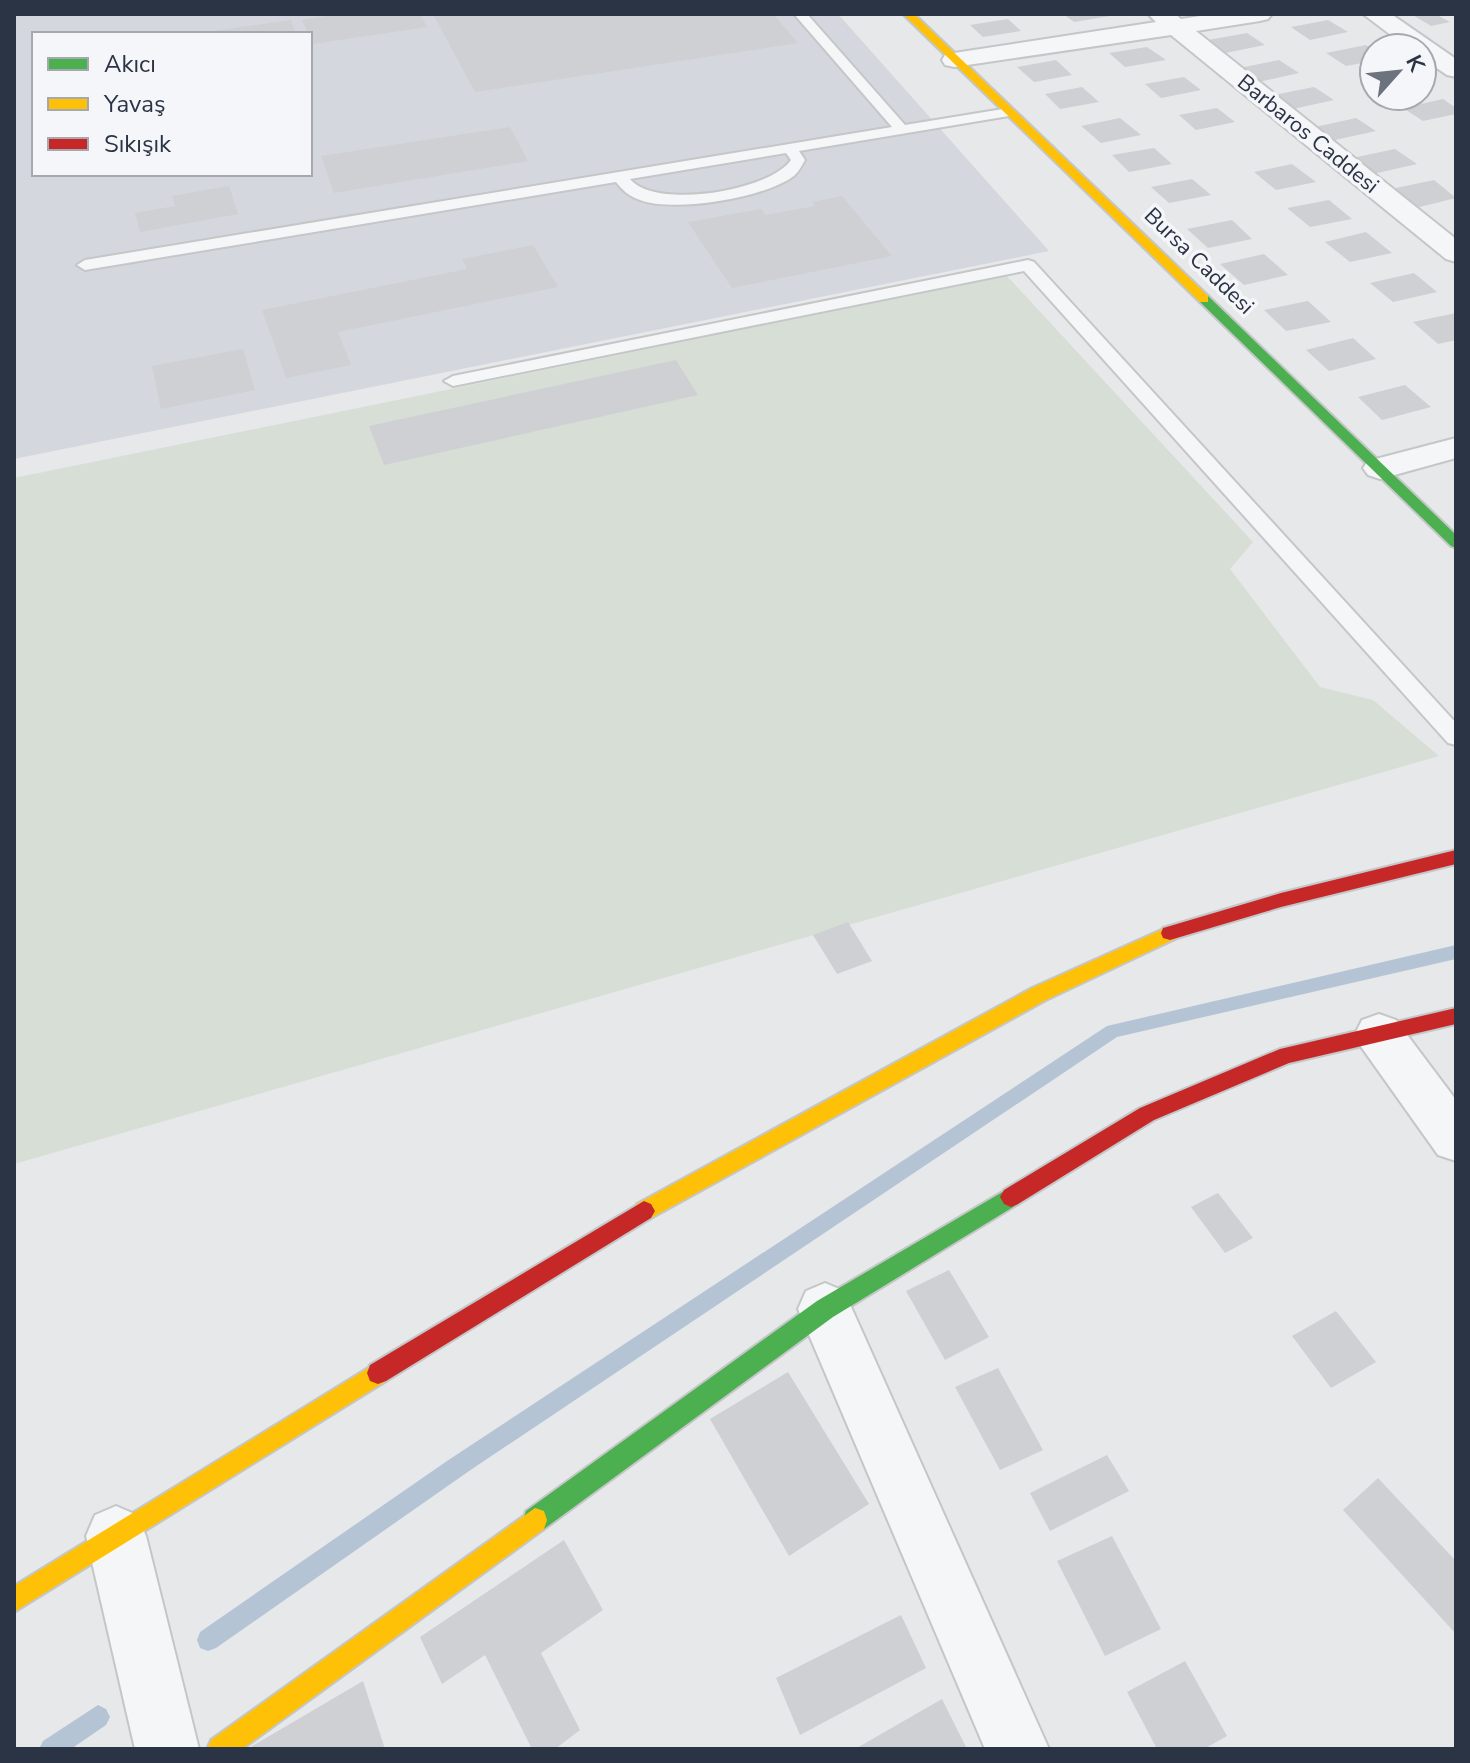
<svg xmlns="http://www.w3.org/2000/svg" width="1470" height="1763" font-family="'Nunito Sans',sans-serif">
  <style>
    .built { fill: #d4d7dd; fill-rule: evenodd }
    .green { fill: #d6ded6 }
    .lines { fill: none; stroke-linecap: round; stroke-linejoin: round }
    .stream { fill: #b4c4d5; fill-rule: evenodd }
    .building { fill: #ced0d3 }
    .lane-casing { stroke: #c4c6c8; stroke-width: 4 }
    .street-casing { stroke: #c4c6c8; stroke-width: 4 }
    .fast-casing { stroke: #c4c6c8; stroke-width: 4 }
    .slow-casing { stroke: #c4c6c8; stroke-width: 4 }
    .jam-casing { stroke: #c4c6c8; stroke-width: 4 }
    .lane { fill: #f5f6f7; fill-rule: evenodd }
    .street { fill: #f5f6f7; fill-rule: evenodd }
    .fast { fill: #4caf50; fill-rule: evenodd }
    .slow { fill: #ffc107; fill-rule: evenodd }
    .jam { fill: #c62828; fill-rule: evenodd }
    .labels { text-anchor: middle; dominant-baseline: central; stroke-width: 7; stroke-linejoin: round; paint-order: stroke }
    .far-street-label { font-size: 22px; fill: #2b3445; stroke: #f4f6f9 }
  </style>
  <rect width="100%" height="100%" fill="#e6e8ea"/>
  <path class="built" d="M 14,14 L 838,14 L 1049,251 L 14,459 ZM 34,34 L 310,34 L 310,174 L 34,174 Z"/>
  <path class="green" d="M 1007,276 L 1253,542 L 1230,569 L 1320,687 L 1373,700 L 1439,756 L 14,1164 L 14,478 Z"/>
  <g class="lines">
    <path class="stream" d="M 1456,945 L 1456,959 L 1117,1037 L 472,1469 L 216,1648 L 208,1651 L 200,1648 L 197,1640 L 200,1632 L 447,1461 L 1107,1026 Z
      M 98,1705 L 106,1709 L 110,1717 L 106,1725 L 71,1749 L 39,1749 L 43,1741 Z"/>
  </g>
  <path class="building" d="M 338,14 L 420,14 L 427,27 L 313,44 L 302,20 Z
    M 433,14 L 773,14 L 798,43 L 475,92 Z
    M 1063,14 L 1107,14 L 1110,16 L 1074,22 Z
    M 1411,14 L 1435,14 L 1450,22 L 1431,26 Z
    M 1008,19 L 1021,31 L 983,37 L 970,25 Z
    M 291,20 L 296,34 L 205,34 L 205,32 Z
    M 1328,20 L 1348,32 L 1310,40 L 1291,27 Z
    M 1247,33 L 1265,45 L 1225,53 L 1208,40 Z
    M 1366,45 L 1374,51 L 1374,61 L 1346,66 L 1326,53 Z
    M 1147,47 L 1166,60 L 1125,67 L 1109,53 Z
    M 1056,60 L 1072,75 L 1034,82 L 1017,67 Z
    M 1279,60 L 1299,73 L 1259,82 L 1239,68 Z
    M 1184,77 L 1201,90 L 1161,98 L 1145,84 Z
    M 1082,87 L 1099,102 L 1060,109 L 1045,94 Z
    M 1314,87 L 1334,100 L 1293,109 L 1274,95 Z
    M 1443,99 L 1456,108 L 1456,114 L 1423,121 L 1403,108 Z
    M 1217,108 L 1235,122 L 1196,130 L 1179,115 Z
    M 1120,118 L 1141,135 L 1101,143 L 1081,126 Z
    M 1356,118 L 1376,131 L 1335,140 L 1315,127 Z
    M 510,127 L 528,161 L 334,193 L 321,156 Z
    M 1154,148 L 1172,164 L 1129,172 L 1112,155 Z
    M 1395,149 L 1417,164 L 1373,174 L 1352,158 Z
    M 1292,164 L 1316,182 L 1276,190 L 1254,172 Z
    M 1192,179 L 1211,195 L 1169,203 L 1151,187 Z
    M 1434,180 L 1456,198 L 1416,208 L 1391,189 Z
    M 229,186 L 238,214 L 140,232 L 135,213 L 175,206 L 172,196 Z
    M 842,196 L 892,256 L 732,288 L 688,222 L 761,209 L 765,215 L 815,206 L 812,202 Z
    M 1329,200 L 1352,219 L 1310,227 L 1287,208 Z
    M 1232,220 L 1252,239 L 1208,248 L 1187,229 Z
    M 1366,232 L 1392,253 L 1350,262 L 1325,242 Z
    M 533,245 L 558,287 L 338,332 L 351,365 L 286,378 L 262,310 L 467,269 L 462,259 Z
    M 1264,254 L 1288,275 L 1244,285 L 1220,264 Z
    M 1414,273 L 1437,292 L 1393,302 L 1370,283 Z
    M 1308,301 L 1331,322 L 1286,331 L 1264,310 Z
    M 1456,313 L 1456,340 L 1438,344 L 1413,322 Z
    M 1353,338 L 1376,359 L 1329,371 L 1306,350 Z
    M 243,349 L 255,390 L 161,409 L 152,366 Z
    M 676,360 L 698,395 L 384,465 L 369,426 Z
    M 1405,385 L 1431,407 L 1382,420 L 1358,397 Z
    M 848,922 L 872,961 L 837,974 L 813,935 Z
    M 1218,1193 L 1253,1238 L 1225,1253 L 1191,1207 Z
    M 949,1270 L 989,1337 L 945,1360 L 906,1291 Z
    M 1336,1311 L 1376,1362 L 1331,1388 L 1292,1336 Z
    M 998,1368 L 1043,1450 L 1000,1470 L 955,1387 Z
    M 788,1372 L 869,1504 L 789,1556 L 710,1419 Z
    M 1107,1455 L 1129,1491 L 1050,1531 L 1030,1493 Z
    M 1378,1478 L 1456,1561 L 1456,1634 L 1343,1510 Z
    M 1112,1536 L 1161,1629 L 1105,1656 L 1057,1561 Z
    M 564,1540 L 603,1610 L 541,1653 L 580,1730 L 555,1749 L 532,1749 L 485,1655 L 442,1684 L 420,1637 Z
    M 901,1615 L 926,1668 L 800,1735 L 776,1678 Z
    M 1185,1661 L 1227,1736 L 1204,1749 L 1157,1749 L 1127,1692 Z
    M 363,1681 L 385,1749 L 247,1749 Z
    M 942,1699 L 967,1749 L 855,1749 Z"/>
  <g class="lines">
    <g class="lane-casing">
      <path id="lane" d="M 794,14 L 807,14 L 905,125 L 1009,108 L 1016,112 L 1009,116 L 799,151 L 805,160 C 802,165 799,171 795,175 C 767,198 674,213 640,200 C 629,196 623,191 616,182 L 85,270 L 77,265 L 85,260 L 892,127 ZM 786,153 L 791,160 C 770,191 655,210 630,179 Z
        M 1028,260 L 1034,262 L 1456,723 L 1456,745 L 1448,743 L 1024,271 L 453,386 L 444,381 L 453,376 Z"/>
    </g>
    <g class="street-casing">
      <path id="street" d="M 1148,14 L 1175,14 L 1181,19 L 1213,14 L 1272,14 L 1268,19 L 1260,21 L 1196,31 L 1456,239 L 1456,262 L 1446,259 L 1171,35 L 954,67 L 945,65 L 942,60 L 945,55 L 954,53 L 1156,22 Z
        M 1363,14 L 1391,14 L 1456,59 L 1456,77 L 1447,75 L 1422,58 L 1422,48 L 1408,48 Z
        M 1456,438 L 1456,458 L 1380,479 L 1368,475 L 1363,468 L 1368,461 Z
        M 1379,1014 L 1396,1020 L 1456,1100 L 1456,1161 L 1438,1155 L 1362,1048 L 1355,1034 L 1362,1020 Z
        M 825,1283 L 844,1291 L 1049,1749 L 985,1749 L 798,1309 L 806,1291 Z
        M 116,1506 L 137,1515 L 146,1536 L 199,1749 L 135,1749 L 86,1536 L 95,1515 Z"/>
    </g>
    <g class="fast-casing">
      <path id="fast" d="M 1200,296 L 1208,296 L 1456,535 L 1456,548 L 1451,546 L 1200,302 Z
        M 1011,1187 L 1018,1190 L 1022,1197 L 1018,1204 L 833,1317 L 544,1529 L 535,1532 L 526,1529 L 523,1520 L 526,1511 L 817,1301 Z"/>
    </g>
    <g class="slow-casing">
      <path id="slow" d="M 903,14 L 914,14 L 1208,296 L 1208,302 L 1200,302 Z
        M 1170,926 L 1177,928 L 1179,933 L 1177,938 L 1046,1000 L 651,1218 L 644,1221 L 637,1218 L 633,1211 L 637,1204 L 1032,988 Z
        M 378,1362 L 386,1365 L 389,1373 L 386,1381 L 14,1612 L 14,1586 Z
        M 535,1508 L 544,1511 L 547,1520 L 544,1529 L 242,1749 L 207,1749 L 211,1740 Z"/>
    </g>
    <g class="jam-casing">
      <path id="jam" d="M 1456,850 L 1456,864 L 1281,907 L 1170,940 L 1163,938 L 1161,933 L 1163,928 L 1170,926 L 1281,893 Z
        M 1456,1008 L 1456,1024 L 1289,1063 L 1154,1120 L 1018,1204 L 1011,1207 L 1004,1204 L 1000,1197 L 1004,1190 L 1140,1108 L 1280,1049 Z
        M 644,1201 L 651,1204 L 655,1211 L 651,1218 L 386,1381 L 378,1384 L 370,1381 L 367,1373 L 370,1365 Z"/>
    </g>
    <use href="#lane" class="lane"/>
    <use href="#street" class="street"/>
    <use href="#fast" class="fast"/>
    <use href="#slow" class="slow"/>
    <use href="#jam" class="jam"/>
  </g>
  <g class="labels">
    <g class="far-street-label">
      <text transform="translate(1308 134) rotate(39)">Barbaros Caddesi</text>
      <text transform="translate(1199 261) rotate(44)">Bursa Caddesi</text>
    </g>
  </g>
  <rect width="1470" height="1763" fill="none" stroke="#2b3445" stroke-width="32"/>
  <rect x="32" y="32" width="280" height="144" fill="#f4f6f9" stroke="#a4a8b1" stroke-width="2"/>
  <rect x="48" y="58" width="40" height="12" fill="#4caf50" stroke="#a4a8b1" stroke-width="2"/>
  <text x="104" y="72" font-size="24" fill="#2b3445">Akıcı</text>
  <rect x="48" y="98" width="40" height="12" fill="#ffc107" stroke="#a4a8b1" stroke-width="2"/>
  <text x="104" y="112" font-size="24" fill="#2b3445">Yavaş</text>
  <rect x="48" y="138" width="40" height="12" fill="#c62828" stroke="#a4a8b1" stroke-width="2"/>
  <text x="104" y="152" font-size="24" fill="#2b3445">Sıkışık</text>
  <g transform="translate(1398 72) rotate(63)"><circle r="38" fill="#f4f6f9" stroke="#a4a8b1" stroke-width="2"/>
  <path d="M0-6L14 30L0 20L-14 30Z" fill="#6c737f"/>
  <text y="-12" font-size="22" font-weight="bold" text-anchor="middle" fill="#2b3445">K</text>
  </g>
</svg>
